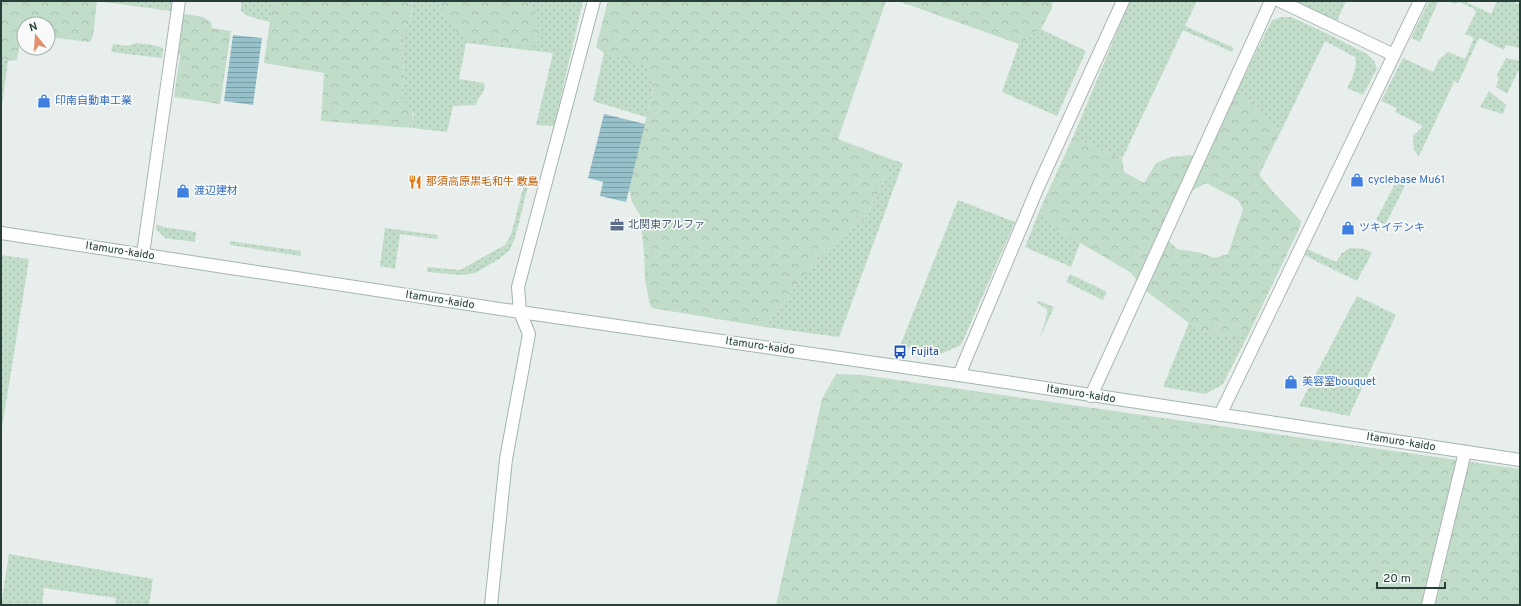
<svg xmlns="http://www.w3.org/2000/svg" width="1521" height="606" font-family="Overpass,'Noto Sans JP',sans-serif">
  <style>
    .grass { fill: url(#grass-dots) }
    .forest { fill: url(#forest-crowns); fill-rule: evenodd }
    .water { fill: url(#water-rules) }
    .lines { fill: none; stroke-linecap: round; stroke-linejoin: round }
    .street-casing { stroke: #aab6b2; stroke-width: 14 }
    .secondary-casing { stroke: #a3b5af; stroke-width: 14 }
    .street { stroke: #fff; stroke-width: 12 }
    .secondary { stroke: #fff; stroke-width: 12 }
    .labels { text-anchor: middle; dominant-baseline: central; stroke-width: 3.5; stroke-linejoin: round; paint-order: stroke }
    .shop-label { font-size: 11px; fill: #366cbe; stroke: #f7faf9; text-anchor: start }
    .food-label { font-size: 11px; fill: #c56008; stroke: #f7faf9; text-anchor: start }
    .service-label { font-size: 11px; fill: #4e5e75; stroke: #f7faf9; text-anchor: start }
    .street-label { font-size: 11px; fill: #273e39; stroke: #f7faf9 }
    .transit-label { font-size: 11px; fill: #164399; stroke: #f7faf9; text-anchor: start }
  </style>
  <defs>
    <pattern id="grass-dots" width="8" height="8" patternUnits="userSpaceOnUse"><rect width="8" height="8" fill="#c2dcca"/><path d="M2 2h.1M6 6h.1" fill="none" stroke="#a7beae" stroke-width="1.8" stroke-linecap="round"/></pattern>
    <pattern id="forest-crowns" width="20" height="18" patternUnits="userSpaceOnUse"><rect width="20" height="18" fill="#c2dcca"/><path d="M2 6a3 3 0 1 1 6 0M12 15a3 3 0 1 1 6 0" fill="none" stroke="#a7beae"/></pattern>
    <pattern id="water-rules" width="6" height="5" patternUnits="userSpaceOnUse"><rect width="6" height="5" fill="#96c1cb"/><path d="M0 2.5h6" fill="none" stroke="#7a9ea6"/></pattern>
  </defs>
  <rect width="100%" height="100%" fill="#e7eeeb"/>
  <path class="grass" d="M 97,1 L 173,1 L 171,11 Z
    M 237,1 L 273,1 L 270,22 L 248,16 L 241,11 L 241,2 Z
    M 413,1 L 441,1 L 443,16 L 537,14 L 527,1 L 583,1 L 554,126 L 536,125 L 553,53 L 466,43 L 459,79 L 484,83 C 487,93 478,95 476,105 L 453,106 L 447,132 L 412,128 L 414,114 L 401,97 L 404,77 L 402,47 L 405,31 L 411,17 Z
    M 1130,1 L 1197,1 L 1185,26 L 1234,48 L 1232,52 L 1183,30 L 1122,159 L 1073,137 Z
    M 1292,1 L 1346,1 L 1336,23 Z
    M 1429,1 L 1440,1 L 1438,2 L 1420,42 L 1411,38 Z
    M 1448,1 L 1464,1 L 1491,14 L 1497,1 L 1511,1 L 1520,5 L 1520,48 L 1506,45 L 1504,50 L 1479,38 L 1458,83 L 1449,79 L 1454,82 L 1419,156 L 1414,150 L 1413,136 L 1423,126 L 1395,112 L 1397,108 L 1381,101 L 1403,58 L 1433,72 L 1439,60 L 1448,52 L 1465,59 L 1474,38 L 1465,34 L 1476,12 L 1473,8 L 1459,2 L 1454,4 Z
    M 1282,17 L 1291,17 L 1328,34 L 1367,54 L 1374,61 L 1377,69 L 1363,95 L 1347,88 C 1353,77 1357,69 1355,57 L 1325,41 L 1281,131 L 1262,117 L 1256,103 L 1235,95 L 1272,20 Z
    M 1041,29 L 1086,51 L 1057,116 L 1002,92 L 1019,44 Z
    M 136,43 L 153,45 L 163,48 L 162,58 L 111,52 L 113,44 L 128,46 Z
    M 604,53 L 646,64 L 653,89 L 646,117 L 593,101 Z
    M 1,56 L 8,61 L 1,112 Z
    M 1506,58 L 1520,61 L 1520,67 L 1507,94 L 1496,87 L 1499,79 L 1497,75 Z
    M 1489,91 L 1506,105 L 1503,114 L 1480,107 Z
    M 893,160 L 903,163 L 839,337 L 765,327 L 818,257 L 867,217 Z
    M 525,181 L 529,182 L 515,238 L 509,251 L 499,259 L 475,273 L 461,275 L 427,272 L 427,267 L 460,270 L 505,245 L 511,235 Z
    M 1396,182 L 1405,186 L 1385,225 L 1376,220 Z
    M 958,200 L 1015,222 L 961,345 L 941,354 L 900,346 Z
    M 1041,207 L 1051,226 L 1080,243 L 1071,267 L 1025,247 Z
    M 157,224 L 163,227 L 196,232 L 195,242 L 165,238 L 156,229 Z
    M 385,228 L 438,235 L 437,239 L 400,234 L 395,269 L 380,266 Z
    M 230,241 L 301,251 L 301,256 L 230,245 Z
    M 1350,248 L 1365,249 L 1372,253 L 1357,281 L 1304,255 L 1307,249 L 1336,262 L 1342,253 Z
    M 1,255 L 29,259 L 1,434 Z
    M 1070,274 L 1107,292 L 1103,300 L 1066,282 Z
    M 1357,296 L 1396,315 L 1349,416 L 1299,406 Z
    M 1039,301 L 1054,307 L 1040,338 L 1047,315 L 1047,309 L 1037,303 Z
    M 1189,323 L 1207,333 L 1233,337 L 1249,333 L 1223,384 L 1206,394 L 1163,387 Z
    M 9,554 L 153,579 L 149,605 L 115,605 L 116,598 L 44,588 L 42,605 L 1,605 Z"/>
  <path class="forest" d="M 1,1 L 97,1 L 93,36 L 90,42 L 48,37 L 48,24 L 24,24 L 24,34 L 21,34 L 17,60 L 8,61 L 1,56 Z
    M 273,1 L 413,1 L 411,17 L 405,31 L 402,47 L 404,77 L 401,97 C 413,109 414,111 412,128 L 321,121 L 324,73 L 264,63 Z
    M 441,1 L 527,1 L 537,14 L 540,41 L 531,47 L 468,40 L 457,33 L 443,16 Z
    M 608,1 L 886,1 L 838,139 L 893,160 L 867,217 L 818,257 L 765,327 L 652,308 L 650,305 L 645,280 L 644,253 L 640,215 L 632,202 L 629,189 L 653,89 L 645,64 L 604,53 L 596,47 Z
    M 898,1 L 1052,1 L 1052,8 L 1041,29 L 1019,44 Z
    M 185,14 L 203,17 L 211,22 L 212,28 L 231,31 L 220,104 L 174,97 L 180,55 L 176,55 L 172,19 Z
    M 1235,95 L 1256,103 L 1262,117 L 1281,131 L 1259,175 L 1275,194 L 1301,221 L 1300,227 L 1249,333 L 1233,337 L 1207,333 L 1189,323 L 1146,291 L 1130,272 L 1051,226 L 1041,207 L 1073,137 L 1122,159 L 1124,172 L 1144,183 L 1156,163 L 1171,157 L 1207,154 ZM 1206,183 L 1238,200 L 1243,209 L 1228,254 L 1214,258 L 1202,253 L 1177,249 L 1168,240 L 1170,231 L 1193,190 Z
    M 836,374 L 862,375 L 1520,469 L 1520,605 L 776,605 L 822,399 Z"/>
  <path class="water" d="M 233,35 L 262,38 L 253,105 L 224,101 Z
    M 604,114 L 645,124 L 626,202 L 600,196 L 603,182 L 588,178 Z"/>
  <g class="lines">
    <g class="street-casing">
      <path id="street" d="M 1280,1 L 1394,55
        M 143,254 L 179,1
        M 959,375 L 1038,187 L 1123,1
        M 1091,396 L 1271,1
        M 1220,415 L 1420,1
        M 1428,605 L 1465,452"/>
    </g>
    <g class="secondary-casing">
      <path id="secondary" d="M 1,233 L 520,312 L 959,375 L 1520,460
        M 491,605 L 506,459 L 529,334 L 520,312 L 518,287 L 594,1"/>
    </g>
    <use href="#street" class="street"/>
    <use href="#secondary" class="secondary"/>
  </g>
  <defs>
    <g id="shop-bare" transform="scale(1.08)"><path d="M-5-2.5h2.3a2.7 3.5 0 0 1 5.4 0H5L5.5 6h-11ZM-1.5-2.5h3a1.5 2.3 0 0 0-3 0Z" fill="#3f7fe0" stroke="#f7faf9" stroke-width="2.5" paint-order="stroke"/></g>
    <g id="restaurant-bare" transform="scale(1.08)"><path d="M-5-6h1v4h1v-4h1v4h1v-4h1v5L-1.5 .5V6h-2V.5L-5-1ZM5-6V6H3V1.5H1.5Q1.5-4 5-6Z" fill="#e8710a" stroke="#f7faf9" stroke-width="2.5" paint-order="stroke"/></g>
    <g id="office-bare" transform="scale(1.08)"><path d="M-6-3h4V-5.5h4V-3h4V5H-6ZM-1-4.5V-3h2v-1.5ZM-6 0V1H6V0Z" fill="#5c6f8a" stroke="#f7faf9" stroke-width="2.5" paint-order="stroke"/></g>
    <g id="bus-bare" transform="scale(1.08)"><path d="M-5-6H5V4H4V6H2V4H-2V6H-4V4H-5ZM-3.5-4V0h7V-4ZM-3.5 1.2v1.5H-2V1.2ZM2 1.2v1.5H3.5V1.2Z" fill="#1a4fb4" stroke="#f7faf9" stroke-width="2.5" paint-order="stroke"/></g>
  </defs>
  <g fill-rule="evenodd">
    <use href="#shop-bare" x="44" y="101"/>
    <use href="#shop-bare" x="1357" y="180"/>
    <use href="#restaurant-bare" x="415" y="182"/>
    <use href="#shop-bare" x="183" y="191"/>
    <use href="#office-bare" x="617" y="225"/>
    <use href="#shop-bare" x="1348" y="228"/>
    <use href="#bus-bare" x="900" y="352"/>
    <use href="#shop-bare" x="1291" y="382"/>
  </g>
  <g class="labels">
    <g class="shop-label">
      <text x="55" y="101">印南自動車工業</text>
      <text x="1368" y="180">cyclebase Mu61</text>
      <text x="194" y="191">渡辺建材</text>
      <text x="1359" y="228">ツキイデンキ</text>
      <text x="1302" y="382">美容室bouquet</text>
    </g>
    <g class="food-label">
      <text x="426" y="182">那須高原黒毛和牛 敷島</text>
    </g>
    <g class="service-label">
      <text x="628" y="225">北関東アルファ</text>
    </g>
    <g class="street-label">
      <text transform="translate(120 251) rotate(9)">Itamuro-kaido</text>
      <text transform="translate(440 300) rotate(9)">Itamuro-kaido</text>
      <text transform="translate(760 346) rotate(8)">Itamuro-kaido</text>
      <text transform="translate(1081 394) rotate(9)">Itamuro-kaido</text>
      <text transform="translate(1401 442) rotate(9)">Itamuro-kaido</text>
    </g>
    <g class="transit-label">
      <text x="911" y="352">Fujita</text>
    </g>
  </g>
  <rect width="1521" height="606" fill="none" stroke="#273e39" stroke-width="4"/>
  <g transform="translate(36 36) rotate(343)"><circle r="19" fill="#f7faf9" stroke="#a4afac"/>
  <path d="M0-3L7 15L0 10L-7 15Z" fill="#e29170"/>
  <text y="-6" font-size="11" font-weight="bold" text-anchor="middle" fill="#273e39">N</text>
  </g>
  <path d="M1377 582v6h68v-6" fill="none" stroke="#273e39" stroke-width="2"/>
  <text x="1383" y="582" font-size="12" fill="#273e39" stroke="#f7faf9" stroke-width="3" paint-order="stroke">20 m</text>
</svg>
